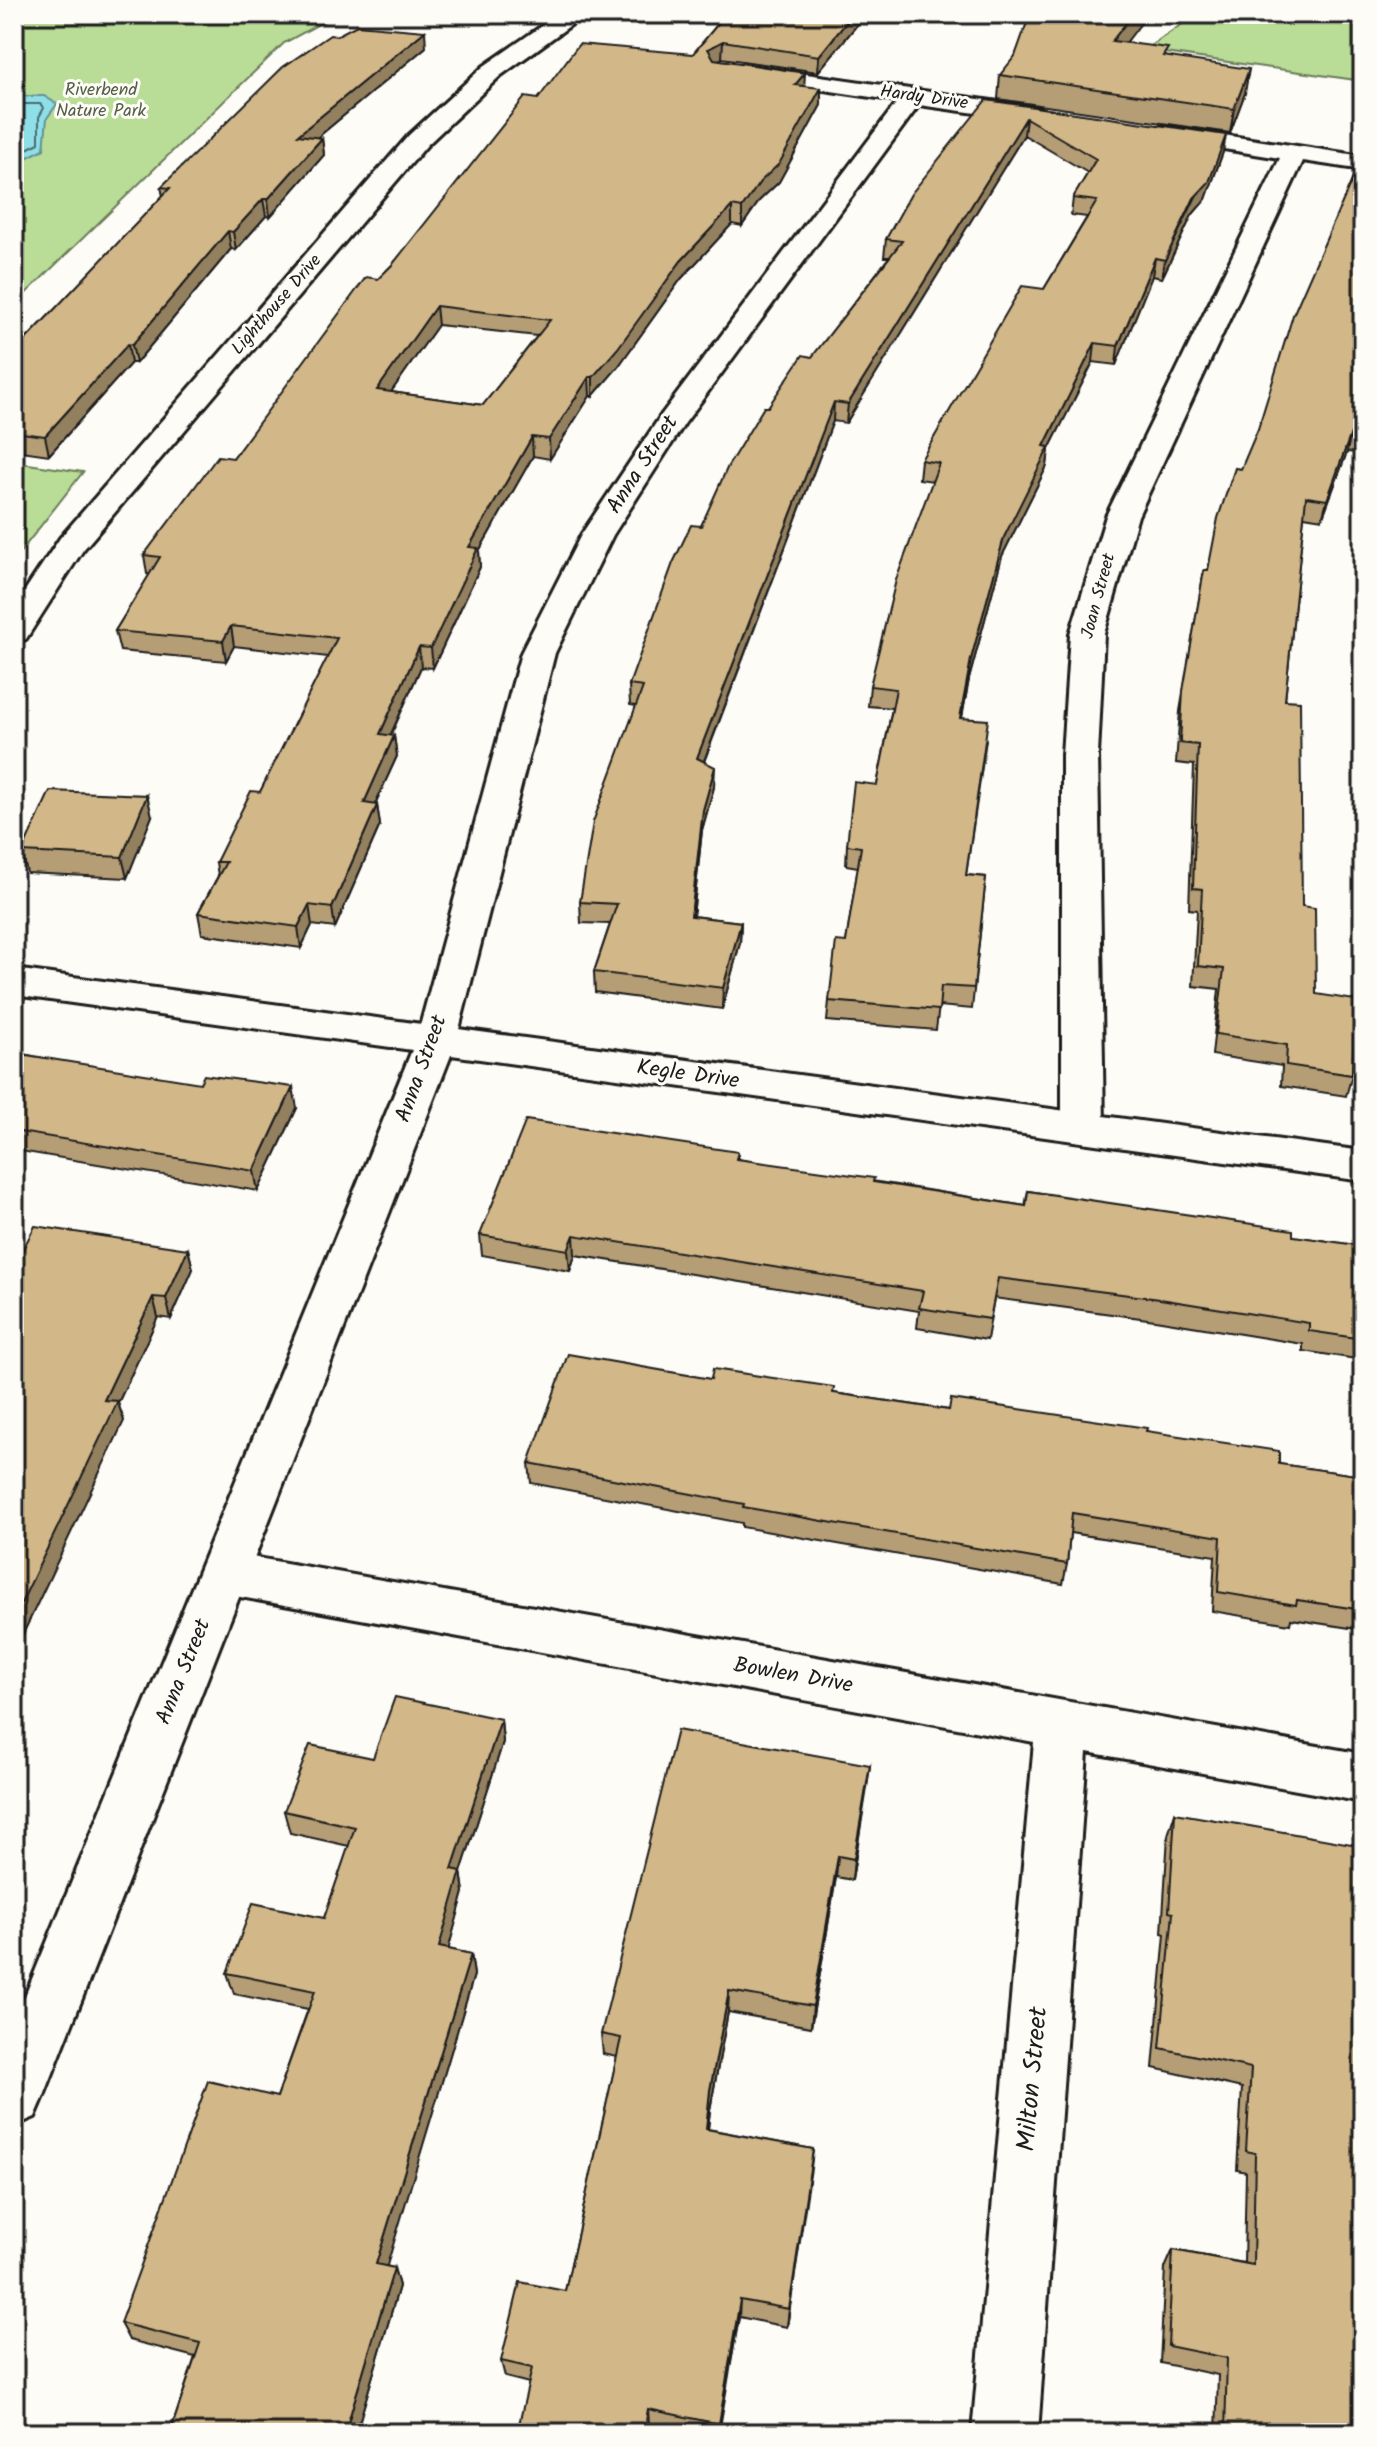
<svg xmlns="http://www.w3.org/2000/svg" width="1377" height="2447" font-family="Kalam,sans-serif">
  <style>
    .green { fill: #b9dc96; stroke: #6a7c59; stroke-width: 2 }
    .water { fill: #8edfe7; stroke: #609196; stroke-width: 2 }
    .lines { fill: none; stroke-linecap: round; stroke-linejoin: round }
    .shore { stroke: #4a6a6d; stroke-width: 2 }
    .minor-casing { stroke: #1c1c1c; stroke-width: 6 }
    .tertiary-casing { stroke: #1c1c1c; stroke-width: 6 }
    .minor { fill: #fdfcf7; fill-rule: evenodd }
    .tertiary { fill: #fdfcf7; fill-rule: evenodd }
    .wall { fill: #b59d75; stroke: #1c1c1c; stroke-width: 2; fill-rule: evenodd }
    .shaded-wall { fill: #93805f; stroke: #1c1c1c; stroke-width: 2 }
    .building { fill: #d2b788; stroke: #1c1c1c; stroke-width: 2; fill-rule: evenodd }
    .labels { text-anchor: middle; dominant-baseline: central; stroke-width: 6; stroke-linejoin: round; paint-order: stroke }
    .far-park-label { font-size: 18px; fill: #535f47; stroke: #fdfcf7 }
    .far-street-label { font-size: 18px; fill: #1c1c1c; stroke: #fdfcf7 }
    .street-label { font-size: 22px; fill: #1c1c1c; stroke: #fdfcf7 }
    .near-street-label { font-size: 26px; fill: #1c1c1c; stroke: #fdfcf7 }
  </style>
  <rect width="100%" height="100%" fill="#fdfcf7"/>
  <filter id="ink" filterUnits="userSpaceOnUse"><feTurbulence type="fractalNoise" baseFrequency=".0125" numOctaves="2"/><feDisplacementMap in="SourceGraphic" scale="16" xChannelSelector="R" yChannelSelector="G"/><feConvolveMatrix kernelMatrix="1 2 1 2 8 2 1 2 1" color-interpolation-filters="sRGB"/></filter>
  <g filter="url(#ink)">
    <path class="green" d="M 14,14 L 337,14 L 284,43 L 14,305 Z
      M 1197,14 L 1363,14 L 1363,81 L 1144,50 Z
      M 14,462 L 83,472 L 14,560 Z"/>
    <path class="water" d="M 14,96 L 44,96 L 57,104 L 47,118 L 44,149 L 14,164 Z"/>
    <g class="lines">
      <path class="shore" d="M 14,104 L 40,104 L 44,108 L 39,117 L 39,143 L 14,155"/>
      <g class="minor-casing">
        <path id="minor" d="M 744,65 L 1040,108 L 1052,115 L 1040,122 L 919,105 L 685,423 L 613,535 L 555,653 L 456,1041 L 450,1051 L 436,1055 L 422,1051 L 416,1041 L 521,653 L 581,535 L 662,414 L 898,101 L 736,77 L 732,72 L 736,67 Z
          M 1164,126 L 1363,156 L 1363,170 L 1303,161 L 1138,516 L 1104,634 L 1098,755 L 1104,1127 L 1098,1137 L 1083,1142 L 1068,1137 L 1062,1127 L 1062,755 L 1070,634 L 1106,516 L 1280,158 L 1155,138 L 1152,133 L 1155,128 Z
          M 224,1552 L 1363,1754 L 1363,1802 L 1087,1752 L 1038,2433 L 972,2433 L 1034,1742 L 224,1594 L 206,1588 L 199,1573 L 206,1558 Z"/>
      </g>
      <g class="tertiary-casing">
        <path id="tertiary" d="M 559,14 L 586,14 L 500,76 L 427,145 L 83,550 L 26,639 L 14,642 L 14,607 L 60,538 L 409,135 L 484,66 Z
          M 14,969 L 1363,1151 L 1363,1181 L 451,1055 L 44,2096 L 35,2117 L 14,2126 L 14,2023 L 412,1050 L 14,995 Z"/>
      </g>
      <use href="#minor" class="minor"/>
      <use href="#tertiary" class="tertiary"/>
    </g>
    <path class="wall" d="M 726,14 L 866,14 L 818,72 L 722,58 L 719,60 L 804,86 L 821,105 L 779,182 L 760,200 L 742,226 L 732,224 L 681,279 L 618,367 L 593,396 L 590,396 L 550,459 L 533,456 L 479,551 L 480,567 L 433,668 L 421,667 L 391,735 L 394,736 L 397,756 L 375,804 L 377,805 L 380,825 L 335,928 L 312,925 L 301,948 L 202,934 L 198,913 L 218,876 L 216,862 L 260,792 L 328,657 L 234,646 L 226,661 L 120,651 L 115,631 L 150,575 L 147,574 L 144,555 L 233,458 L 378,279 L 392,265 L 538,99 L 693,54 ZM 438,325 L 537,336 L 483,405 L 391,392 Z
      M 1126,43 L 1166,57 L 1245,93 L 1230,133 L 998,99 L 1000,75 Z
      M 426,47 L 318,137 L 322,138 L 324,155 L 270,217 L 266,216 L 236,250 L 231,249 L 136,363 L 131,363 L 49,455 L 14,450 L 14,352 L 163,196 L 161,187 Z
      M 986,100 L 1223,152 L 1206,199 L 1192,215 L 1162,278 L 1152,276 L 1116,365 L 1093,362 L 1049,449 L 1047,466 L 1002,556 L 969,679 L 962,718 L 986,740 L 966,875 L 986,877 L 972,1009 L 939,1006 L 936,1030 L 827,1021 L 829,1001 L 846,942 L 858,867 L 846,865 L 847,845 L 877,785 L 892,708 L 868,706 L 870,686 L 933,481 L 919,479 L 921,460 L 1044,289 L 1087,217 L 1071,215 L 1073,198 L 1088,173 L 1024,135 L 846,423 L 833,421 L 704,762 L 714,787 L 702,830 L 693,916 L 741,922 L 740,943 L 722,1009 L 595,992 L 594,972 L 610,924 L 581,923 L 580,902 L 636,706 L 630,705 L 629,685 L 701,526 L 768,407 L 812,357 L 889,257 L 884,257 L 886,239 Z
      M 1363,426 L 1356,453 L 1347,452 L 1322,519 L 1304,516 L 1285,700 L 1302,906 L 1316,994 L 1352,1075 L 1346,1096 L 1281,1086 L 1282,1066 L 1212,1055 L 1219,989 L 1193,986 L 1197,910 L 1189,909 L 1194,765 L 1176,763 L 1180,711 L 1204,570 L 1208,570 L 1241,469 Z
      M 152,816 L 127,878 L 27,873 L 22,852 Z
      M 14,1031 L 18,1032 L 24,1053 L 23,1054 L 297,1108 L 258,1191 L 14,1150 Z
      M 738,1152 L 738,1159 L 1025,1206 L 1028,1191 L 1293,1236 L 1363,1246 L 1363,1360 L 1303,1351 L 1303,1344 L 1155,1320 L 994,1298 L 987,1340 L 917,1328 L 919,1311 L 575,1255 L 570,1271 L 482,1255 L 480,1235 Z
      M 188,1249 L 193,1269 L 171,1319 L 158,1317 L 118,1403 L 124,1421 L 14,1266 Z
      M 711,1379 L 834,1393 L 949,1410 L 1146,1431 L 1279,1464 L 1363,1476 L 1363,1630 L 1291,1619 L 1290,1624 L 1212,1611 L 1215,1556 L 1070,1533 L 1067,1564 L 1063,1584 L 742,1527 L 742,1523 L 531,1483 L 529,1463 Z
      M 501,1719 L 503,1742 L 461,1872 L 464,1892 L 448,1949 L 471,1954 L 474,1975 L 386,2266 L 394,2268 L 399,2286 L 356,2433 L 170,2433 L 195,2357 L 129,2340 L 120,2323 L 277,2097 L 308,2009 L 234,1994 L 227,1973 L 324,1918 L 349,1846 L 290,1833 L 284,1811 L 373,1758 Z
      M 870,1765 L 852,1880 L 836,1877 L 811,2027 L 728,2012 L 710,2110 L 708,2129 L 813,2149 L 787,2327 L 739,2317 L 719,2433 L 685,2433 L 649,2425 L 529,2383 L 505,2377 L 501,2361 L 565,2291 L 617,2057 L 603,2054 L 601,2034 Z
      M 1175,1813 L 1360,2202 L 1363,2433 L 1216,2433 L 1218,2375 L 1160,2363 L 1165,2268 L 1173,2250 L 1244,2263 L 1246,2172 L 1237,2170 L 1242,2088 L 1153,2068 L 1165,1934 L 1162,1933 L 1168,1835 Z"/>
    <path class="shaded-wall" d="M 853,14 L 866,14 L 818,72 L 819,56 Z
      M 1133,14 L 1148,14 L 1109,65 L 1112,41 Z
      M 425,31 L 426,47 L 300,152 L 298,135 Z
      M 723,41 L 722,58 L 708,66 L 708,49 Z
      M 1249,69 L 1245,93 L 1230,133 L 1234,109 Z
      M 805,73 L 804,90 L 795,85 Z
      M 821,88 L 821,105 L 779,182 L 760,200 L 742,226 L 742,208 Z
      M 1026,118 L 1024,135 L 846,423 L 848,404 Z
      M 1226,135 L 1223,152 L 1206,199 L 1192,215 L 1162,278 L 1165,260 Z
      M 322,138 L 324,155 L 270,217 L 268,199 Z
      M 263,199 L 266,216 L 236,250 L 233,232 Z
      M 732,206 L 732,224 L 681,279 L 618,367 L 593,396 L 593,377 L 681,261 Z
      M 228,231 L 231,249 L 136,363 L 132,345 Z
      M 1155,258 L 1152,276 L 1116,365 L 1118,346 Z
      M 436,306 L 438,325 L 379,409 L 377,390 Z
      M 1095,343 L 1093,362 L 1049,449 L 1047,466 L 1002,556 L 969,679 L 958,738 L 960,718 L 971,659 L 1004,537 L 1044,446 Z
      M 128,344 L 131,363 L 49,455 L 45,436 Z
      M 589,377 L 590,396 L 550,459 L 549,439 Z
      M 834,402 L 833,421 L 697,779 L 697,758 Z
      M 1351,433 L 1347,452 L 1322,519 L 1327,500 Z
      M 532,437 L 533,456 L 479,551 L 480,567 L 433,668 L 431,648 L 469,547 Z
      M 231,626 L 234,646 L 226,661 L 223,641 Z
      M 419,647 L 421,667 L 382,754 L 380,734 Z
      M 394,736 L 397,756 L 366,824 L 364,803 Z
      M 715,767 L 714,787 L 702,830 L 691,936 L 691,916 L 703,810 Z
      M 147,795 L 152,816 L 127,878 L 122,857 Z
      M 377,805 L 380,825 L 335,928 L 332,908 Z
      M 309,905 L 312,925 L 301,948 L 298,927 Z
      M 741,922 L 740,943 L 722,1009 L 723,988 Z
      M 18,1032 L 24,1053 L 14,1069 L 14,1038 Z
      M 293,1087 L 297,1108 L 258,1191 L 254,1171 Z
      M 574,1235 L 575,1255 L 570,1271 L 568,1250 Z
      M 188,1249 L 193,1269 L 171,1319 L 166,1298 Z
      M 153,1297 L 158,1317 L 118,1403 L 124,1421 L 14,1653 L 14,1618 L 104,1400 Z
      M 501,1719 L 503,1742 L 461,1872 L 464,1892 L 443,1969 L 439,1947 L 452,1869 Z
      M 870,1765 L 867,1788 L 852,1880 L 854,1859 Z
      M 838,1856 L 836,1877 L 811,2027 L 813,2006 Z
      M 471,1954 L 474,1975 L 382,2282 L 376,2264 Z
      M 729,1991 L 728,2012 L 710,2110 L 706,2148 L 706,2129 L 710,2090 Z
      M 813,2149 L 811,2168 L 787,2327 L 789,2309 Z
      M 394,2268 L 399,2286 L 356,2433 L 348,2433 L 346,2429 Z
      M 740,2300 L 739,2317 L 718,2433 L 719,2424 Z
      M 648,2409 L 649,2425 L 647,2433 L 644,2433 Z"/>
    <path class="building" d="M 726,14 L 853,14 L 819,56 L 723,41 L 708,49 L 714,59 L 805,73 L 795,85 L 821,88 L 779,164 L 760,182 L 742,208 L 732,206 L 681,261 L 618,348 L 593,377 L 589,377 L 549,439 L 532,437 L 469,547 L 478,548 L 431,648 L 419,647 L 380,734 L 394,736 L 364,803 L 377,805 L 332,908 L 309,905 L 298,927 L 198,913 L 226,862 L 216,862 L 251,791 L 260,792 L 337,638 L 231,626 L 223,641 L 115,631 L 160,557 L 144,555 L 218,456 L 233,458 L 366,277 L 378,279 L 392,265 L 525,97 L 538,99 L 579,44 L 693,54 ZM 436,306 L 550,320 L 483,405 L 377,390 Z
      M 1030,14 L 1133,14 L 1112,41 L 1168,48 L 1163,56 L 1249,69 L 1234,109 L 1000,75 L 1015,56 Z
      M 357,25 L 425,31 L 298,135 L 322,138 L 268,199 L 263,199 L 233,232 L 228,231 L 132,345 L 128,344 L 45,436 L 14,432 L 14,352 L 170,188 L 161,187 L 283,67 L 330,35 L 336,36 Z
      M 986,100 L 1226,135 L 1209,182 L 1194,198 L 1165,260 L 1155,258 L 1118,346 L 1095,343 L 1044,446 L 1049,447 L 1004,537 L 971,659 L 960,718 L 988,720 L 966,875 L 986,877 L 974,988 L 941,986 L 939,1010 L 829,1001 L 836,941 L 846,942 L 861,847 L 847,845 L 854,782 L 877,785 L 896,689 L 870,686 L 896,580 L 939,463 L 921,460 L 1022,286 L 1044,289 L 1097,201 L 1073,198 L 1096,159 L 1026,118 L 848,404 L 834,402 L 697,758 L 715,767 L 703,810 L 691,916 L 741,922 L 723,988 L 594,972 L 617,904 L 580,902 L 593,822 L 643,687 L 629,685 L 673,563 L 691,525 L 701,526 L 728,466 L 764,407 L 768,407 L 803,355 L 812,357 L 902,241 L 886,239 L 911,194 Z
      M 1363,155 L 1363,424 L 1361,434 L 1351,433 L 1327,500 L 1306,497 L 1285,700 L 1300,701 L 1302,906 L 1315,908 L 1316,994 L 1355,1000 L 1352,1075 L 1286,1065 L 1287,1045 L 1216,1034 L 1224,969 L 1198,966 L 1202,889 L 1193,888 L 1198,745 L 1180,743 L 1183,691 L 1204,570 L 1208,570 L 1218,518 L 1235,468 L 1241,469 L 1258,429 L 1293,315 Z
      M 50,791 L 147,795 L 122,857 L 22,852 Z
      M 14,1053 L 200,1083 L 204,1075 L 293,1087 L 254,1171 L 14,1131 Z
      M 526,1120 L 738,1152 L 736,1159 L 874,1178 L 873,1182 L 1026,1206 L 1028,1191 L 1293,1230 L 1293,1236 L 1363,1246 L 1363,1339 L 1309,1331 L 1309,1323 L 1160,1299 L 998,1278 L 990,1319 L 919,1308 L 923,1291 L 574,1235 L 568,1250 L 480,1235 Z
      M 35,1226 L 188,1249 L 166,1298 L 153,1297 L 104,1400 L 118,1401 L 14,1618 L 14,1266 Z
      M 568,1354 L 711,1379 L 713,1369 L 834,1387 L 833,1393 L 949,1410 L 951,1399 L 1147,1428 L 1146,1431 L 1279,1451 L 1279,1464 L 1363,1476 L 1363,1610 L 1297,1600 L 1296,1605 L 1218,1592 L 1221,1537 L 1072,1513 L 1067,1564 L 743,1507 L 744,1504 L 529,1463 Z
      M 395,1697 L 501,1719 L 452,1869 L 461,1871 L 439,1947 L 471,1954 L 376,2264 L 394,2268 L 346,2429 L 342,2428 L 341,2433 L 170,2433 L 200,2343 L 120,2323 L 208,2081 L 277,2097 L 315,1991 L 227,1973 L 253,1903 L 324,1918 L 355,1827 L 284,1811 L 310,1745 L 373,1758 Z
      M 677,1730 L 870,1765 L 854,1859 L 838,1856 L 813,2006 L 729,1991 L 710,2090 L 706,2129 L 813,2149 L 789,2309 L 740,2300 L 719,2424 L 648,2409 L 644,2433 L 517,2433 L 532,2368 L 501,2361 L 520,2282 L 565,2291 L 621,2038 L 601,2034 Z
      M 1175,1813 L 1363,1846 L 1363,2125 L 1360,2202 L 1363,2203 L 1363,2433 L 1225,2433 L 1227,2358 L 1168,2346 L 1173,2250 L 1253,2265 L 1255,2153 L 1246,2151 L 1251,2068 L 1160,2048 L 1173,1913 L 1169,1912 Z"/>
  </g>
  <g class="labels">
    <g class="far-park-label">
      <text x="101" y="90">Riverbend<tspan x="101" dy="21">Nature Park</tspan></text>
    </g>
    <g class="far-street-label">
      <text transform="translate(924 98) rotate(8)">Hardy Drive</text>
      <text transform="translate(277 305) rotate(-49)">Lighthouse Drive</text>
      <text transform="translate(1099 596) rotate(-75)">Joan Street</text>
    </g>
    <g class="street-label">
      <text transform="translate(643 465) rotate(-57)">Anna Street</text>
      <text transform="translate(422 1069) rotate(-70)">Anna Street</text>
      <text transform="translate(688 1075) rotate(8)">Kegle Drive</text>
      <text transform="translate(184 1672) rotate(-68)">Anna Street</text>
      <text transform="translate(793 1676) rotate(10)">Bowlen Drive</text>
    </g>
    <g class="near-street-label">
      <text transform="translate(1033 2079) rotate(-85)">Milton Street</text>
    </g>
  </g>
  <rect width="1377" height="2447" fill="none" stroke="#fdfcf7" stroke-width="48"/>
  <rect x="24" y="24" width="1329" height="2399" fill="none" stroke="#1c1c1c" stroke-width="3" filter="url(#ink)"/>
</svg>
